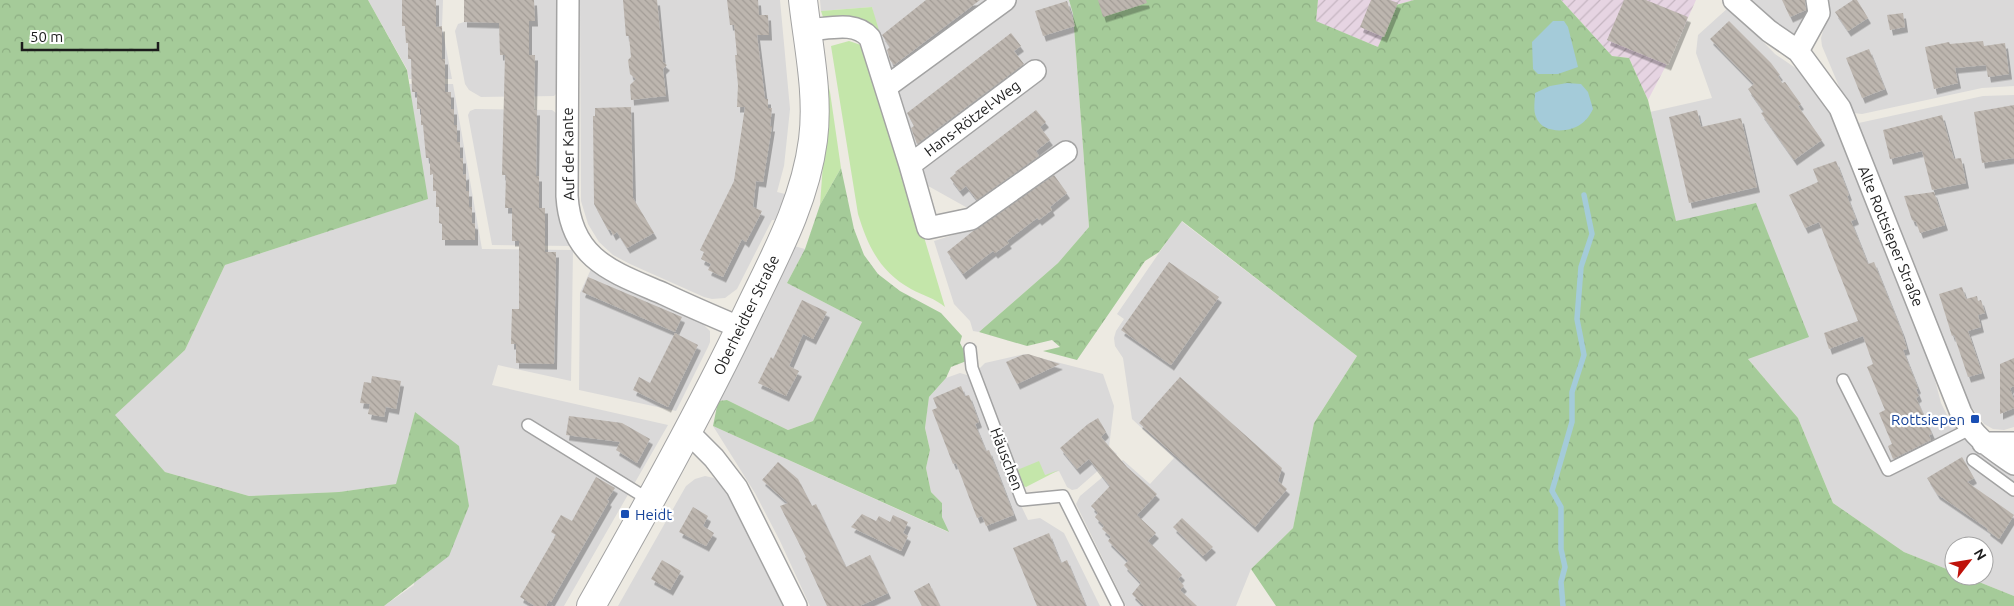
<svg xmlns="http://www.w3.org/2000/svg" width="2014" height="606" font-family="Ubuntu,sans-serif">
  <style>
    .residential { fill: #dad9d9 }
    .industrial { fill: url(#industrial-furrows) }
    .grass { fill: #c4e6aa }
    .forest { fill: url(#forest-crowns) }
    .water { fill: #a4cbd9 }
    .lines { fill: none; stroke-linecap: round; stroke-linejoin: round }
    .stream { stroke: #a4cbd9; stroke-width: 5.5 }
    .building { fill: url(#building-back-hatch); filter: url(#shadow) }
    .service-casing { stroke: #a3a3a3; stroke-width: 14 }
    .minor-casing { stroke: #a3a3a3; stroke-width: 24 }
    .tertiary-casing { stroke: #a3a3a3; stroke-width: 30 }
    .service { stroke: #fff; stroke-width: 11 }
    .minor { stroke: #fff; stroke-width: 21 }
    .tertiary { stroke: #fff; stroke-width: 28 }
    .transit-dot { fill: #1a4fb4; stroke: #fff; stroke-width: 2 }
    .labels { text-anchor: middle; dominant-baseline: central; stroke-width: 4.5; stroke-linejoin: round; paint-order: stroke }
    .street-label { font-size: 15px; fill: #1c1c1c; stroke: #fff }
    .transit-label { font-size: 15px; fill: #164399; stroke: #fff; text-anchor: end }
  </style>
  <defs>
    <pattern id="industrial-furrows" width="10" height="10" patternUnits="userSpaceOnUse" patternTransform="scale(1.25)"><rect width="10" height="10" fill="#e6d4e2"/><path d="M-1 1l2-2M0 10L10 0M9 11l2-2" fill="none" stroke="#c5b5c1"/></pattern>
    <pattern id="forest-crowns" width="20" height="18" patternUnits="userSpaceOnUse" patternTransform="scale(1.25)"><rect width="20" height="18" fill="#a5cb99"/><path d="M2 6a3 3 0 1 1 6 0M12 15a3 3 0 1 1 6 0" fill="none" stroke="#8dae83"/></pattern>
    <pattern id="building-back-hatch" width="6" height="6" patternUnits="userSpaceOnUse" patternTransform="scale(1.25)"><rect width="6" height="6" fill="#bdb6af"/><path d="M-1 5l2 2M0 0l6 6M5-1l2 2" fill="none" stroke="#a29c96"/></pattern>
    <filter id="shadow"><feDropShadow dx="3" dy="5.5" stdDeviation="0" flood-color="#0004"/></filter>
  </defs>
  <rect width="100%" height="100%" fill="#edeae2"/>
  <path class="residential" d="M 368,0 L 443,0 L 442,27 L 452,79 L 409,79 L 407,69 Z
    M 464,0 L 556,0 L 556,94 L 554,96 L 481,97 L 469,90 L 465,84 L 455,31 L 458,24 L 464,22 Z
    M 580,0 L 780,0 L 790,109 L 784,166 L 777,192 L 789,195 L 775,220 L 772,220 L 737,289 L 725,298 L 712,299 L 704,297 L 630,264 L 613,255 L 599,242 L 588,224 L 581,201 Z
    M 820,0 L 1069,0 L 1073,14 L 1089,227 L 1058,263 L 979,332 L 973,331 L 970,321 L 954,304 L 934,241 L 966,231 L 1065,155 L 1031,167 L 1028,165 L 1016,174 L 1018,177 L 973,211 L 921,182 L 920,149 L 911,146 L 894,90 L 896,69 L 886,67 L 872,7 L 821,11 Z
    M 1743,0 L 1810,0 L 1813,7 L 1796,41 Z
    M 1825,0 L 2014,0 L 2014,86 L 1982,88 L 1862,114 L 1853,113 L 1849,110 L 1822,46 L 1821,38 L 1829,10 Z
    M 1729,7 L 1775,54 L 1797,69 L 1832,114 L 1929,357 L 1941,403 L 1948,417 L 1963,438 L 2014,475 L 2014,596 L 1964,576 L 1984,576 L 1984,546 L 1954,546 L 1954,572 L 1904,552 L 1833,503 L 1798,418 L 1748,359 L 1756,203 L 1676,222 L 1650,112 L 1712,98 L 1696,53 L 1698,35 Z
    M 409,84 L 453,84 L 482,249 L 573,250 L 571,381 L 498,365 L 492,385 L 668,425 L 564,606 L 384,606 L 414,585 L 415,412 L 397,484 L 339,492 L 249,496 L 165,472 L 114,415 L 185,350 L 225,265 L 427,199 Z
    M 2014,95 L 2014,427 L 2004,430 L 1993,429 L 1984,424 L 1970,405 L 1963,391 L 1854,124 L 1983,96 Z
    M 475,109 L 552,110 L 556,113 L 557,190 L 573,246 L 492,245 L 468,115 L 470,111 Z
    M 1181,221 L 1357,356 L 1314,423 L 1293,528 L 1251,569 L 1236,606 L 1126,606 L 1076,504 L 1080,496 L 1123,460 L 1150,484 L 1174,458 L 1132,419 L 1123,358 L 1115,346 L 1114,338 L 1116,331 L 1124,319 L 1117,314 Z
    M 794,246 L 805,249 L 787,283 L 862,322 L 813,421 L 788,430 L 727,400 L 718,401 Z
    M 592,267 L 699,320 L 710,331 L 710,342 L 708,347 L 676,411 L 579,390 L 580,293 Z
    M 1025,354 L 1103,374 L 1114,406 L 1109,447 L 1117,454 L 1077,489 L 1072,490 L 1067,487 L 1059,471 L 1045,475 L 1015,471 L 977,371 L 985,363 Z
    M 960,373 L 967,375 L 970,379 L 1013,489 L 1028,520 L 1040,518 L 1064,533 L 1100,606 L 810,606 L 780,541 L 755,493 L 713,426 L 948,532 L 942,517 L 942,503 L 931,492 L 926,468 L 930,450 L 925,428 L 929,397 L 946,378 Z
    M 705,476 L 714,478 L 723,487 L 742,518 L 785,606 L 618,606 L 686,486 L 695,479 Z"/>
  <path class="industrial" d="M 1318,0 L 1414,0 L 1396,5 L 1378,47 L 1315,21 Z
    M 1561,0 L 1696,0 L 1671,56 L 1648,100 L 1629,58 L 1612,56 Z"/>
  <path class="grass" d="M 872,7 L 883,44 L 884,60 L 871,25 C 849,9 841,26 823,17 L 821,11 Z
    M 849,41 L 861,45 L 870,57 L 945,307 C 936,299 922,295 911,289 C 879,271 868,246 858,214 L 831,46 Z
    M 824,70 L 830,92 L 841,168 L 820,205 L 825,136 Z
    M 1039,461 L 1045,475 L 1059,470 L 1026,487 L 1020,485 L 1015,471 Z"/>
  <path class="forest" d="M 0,0 L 368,0 L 407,70 L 428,199 L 225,265 L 185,350 L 115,415 L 165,472 L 249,496 L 339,492 L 396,484 L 415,412 L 459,446 L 469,506 L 449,556 L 384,606 L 0,606 Z
    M 1069,0 L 1318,0 L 1316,21 L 1378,47 L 1396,5 L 1414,0 L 1561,0 L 1612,56 L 1629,58 L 1648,100 L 1676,221 L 1756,203 L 1809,337 L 1748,359 L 1798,418 L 1833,503 L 1904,552 L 1954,572 L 1954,576 L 1964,576 L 2014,596 L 2014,606 L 1276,606 L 1251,569 L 1293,528 L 1314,423 L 1357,356 L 1182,221 L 1159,252 L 1145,261 L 1077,360 L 1043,351 L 1060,347 L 1052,340 L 1027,346 L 979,332 L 1058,263 L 1089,227 L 1073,14 Z
    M 841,168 L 854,229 L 864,255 L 878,274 L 900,291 L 941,313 L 962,336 L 960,343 L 969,360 L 951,367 L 946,378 L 929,397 L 925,428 L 930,450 L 926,468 L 931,492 L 942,503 L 942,517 L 949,532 L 713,426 L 718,401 L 727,400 L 788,430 L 813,421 L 862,322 L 787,283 L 805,249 L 820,205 Z"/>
  <path class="water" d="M 1553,21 L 1564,21 L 1568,27 L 1578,67 L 1558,74 L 1538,74 L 1533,69 L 1532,42 Z
    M 1567,83 L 1581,84 L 1588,92 L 1593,109 C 1590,115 1587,120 1581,124 C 1569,133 1542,134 1536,117 C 1533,110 1535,101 1535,93 L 1550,86 Z"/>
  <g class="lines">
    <path class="stream" d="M 1563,606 L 1561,582 L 1565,567 L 1561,549 L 1561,507 L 1552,491 L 1572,422 L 1572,392 L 1584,355 L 1577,319 L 1581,267 L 1592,234 L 1584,195"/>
  </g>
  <path class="building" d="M 402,0 L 436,0 L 436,27 L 442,26 L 442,59 L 445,59 L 445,92 L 451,92 L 451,109 L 454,109 L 454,125 L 457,125 L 457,142 L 460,142 L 460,158 L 463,158 L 463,175 L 466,174 L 466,191 L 469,191 L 469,207 L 472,207 L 472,223 L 475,224 L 475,240 L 442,240 L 442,224 L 439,223 L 439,207 L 436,207 L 436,191 L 433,191 L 433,174 L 430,175 L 430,158 L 426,158 L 423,125 L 421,125 L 421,109 L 417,109 L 417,92 L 412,92 L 411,59 L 408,59 L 408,43 L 406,43 L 405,26 L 402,26 Z
    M 464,0 L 534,0 L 535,21 L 529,21 L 529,55 L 535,55 L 534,110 L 537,110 L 536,176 L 539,176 L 539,208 L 545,208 L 545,252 L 556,252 L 554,364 L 516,363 L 516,344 L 511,344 L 512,309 L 519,309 L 519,241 L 512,241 L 512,208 L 505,208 L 506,175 L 502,175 L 505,55 L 500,55 L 499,23 L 464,22 Z
    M 623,0 L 657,0 L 663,62 L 667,65 L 663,69 L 666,96 L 631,100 L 630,85 L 636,79 L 630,74 L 628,60 L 631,57 L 629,36 L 626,36 Z
    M 727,0 L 758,0 L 759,15 L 768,15 L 769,35 L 757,35 L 765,99 L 768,99 L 768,108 L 772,108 L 770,126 L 772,126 L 763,182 L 756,181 L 753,207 L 762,211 L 746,242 L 742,239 L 723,277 L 708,270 L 711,264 L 701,259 L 704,252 L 700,250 L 734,181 L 745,107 L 737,107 L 738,85 L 735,55 L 737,55 L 734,25 L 730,25 Z
    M 926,0 L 980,0 L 894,65 L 890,60 L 887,50 L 890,47 L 882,35 Z
    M 1098,0 L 1146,0 L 1147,3 L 1103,17 Z
    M 1371,0 L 1390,0 L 1398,3 L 1384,37 L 1360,27 Z
    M 1624,0 L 1646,0 L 1688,17 L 1668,65 L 1607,40 Z
    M 1782,0 L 1805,0 L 1806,10 L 1790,17 Z
    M 1853,0 L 1857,0 L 1868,18 L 1848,31 L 1835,12 Z
    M 1067,1 L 1075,26 L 1043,36 L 1035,11 Z
    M 1903,13 L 1905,27 L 1890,30 L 1887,15 Z
    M 1729,21 L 1771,63 L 1780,75 L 1778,76 L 1782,83 L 1785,82 L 1801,104 L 1798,106 L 1822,140 L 1794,160 L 1761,113 L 1764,112 L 1748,89 L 1754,84 L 1710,39 Z
    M 1011,33 L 1021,46 L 1014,51 L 1024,64 L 917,144 L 911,128 L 914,126 L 907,113 Z
    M 1983,41 L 1984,46 L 2005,43 L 2009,74 L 1988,77 L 1986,65 L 1955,68 L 1958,83 L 1934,89 L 1925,47 L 1949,42 L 1950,44 Z
    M 1869,49 L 1885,89 L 1862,98 L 1846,58 Z
    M 2014,105 L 2014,158 L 1982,163 L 1974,112 Z
    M 631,107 L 633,198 L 654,233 L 627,248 L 617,232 L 613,235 L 610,229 L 608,230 L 594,204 L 593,116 L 595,116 L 595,108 Z
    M 1036,110 L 1046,122 L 1040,127 L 1050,140 L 1036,151 L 1039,156 L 977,200 L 966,186 L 960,191 L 950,178 L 956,173 L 955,172 Z
    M 1697,110 L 1701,127 L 1741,118 L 1757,187 L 1689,203 L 1669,117 Z
    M 1942,115 L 1954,159 L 1961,158 L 1966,183 L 1932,190 L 1922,151 L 1890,159 L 1883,130 Z
    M 1836,161 L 1849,195 L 1847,196 L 1856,219 L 1851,221 L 1868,264 L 1874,262 L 1902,332 L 1907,349 L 1903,350 L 1918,388 L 1916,389 L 1919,396 L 1916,398 L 1932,434 L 1929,435 L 1931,440 L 1893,459 L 1888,446 L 1892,444 L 1879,413 L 1885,410 L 1867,367 L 1873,364 L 1863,336 L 1829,349 L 1824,333 L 1858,321 L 1819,222 L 1805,228 L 1789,195 L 1818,182 L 1813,169 Z
    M 1054,175 L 1067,193 L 1050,207 L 1052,210 L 1039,220 L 1037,218 L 1007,241 L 1009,243 L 995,253 L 993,251 L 963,274 L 947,252 L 973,231 Z
    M 1934,192 L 1945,225 L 1920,233 L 1916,222 L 1912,220 L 1904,196 Z
    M 1169,262 L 1219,297 L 1171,365 L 1121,330 Z
    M 588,277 L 682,317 L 675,332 L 582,292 Z
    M 1962,287 L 1966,299 L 1977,296 L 1978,301 L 1981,300 L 1985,313 L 1978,315 L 1981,327 L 1968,331 L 1982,373 L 1968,377 L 1954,335 L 1952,336 L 1939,294 Z
    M 802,300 L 827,312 L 813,339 L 803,334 L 789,366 L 799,371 L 786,396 L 758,383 L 771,357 L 773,359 Z
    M 675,333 L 698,345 L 668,407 L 633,390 L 639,377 L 650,383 Z
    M 1028,354 L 1060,364 L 1017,384 L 1006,362 L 1022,355 Z
    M 2014,358 L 2014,386 L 2010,388 L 2014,400 L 2014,408 L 2000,414 L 2000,364 Z
    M 372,376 L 401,381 L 396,409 L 386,407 L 384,417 L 368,414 L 370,404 L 360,403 L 364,382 L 371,383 Z
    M 1180,377 L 1282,468 L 1278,481 L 1287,489 L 1255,527 L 1139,423 Z
    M 961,386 L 965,396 L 969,395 L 979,422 L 975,424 L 986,451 L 989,450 L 1014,515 L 986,526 L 982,516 L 977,518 L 956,463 L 953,464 L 932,410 L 937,408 L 933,398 Z
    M 569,416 L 622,423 L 650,439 L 637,463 L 616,450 L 620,442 L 566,435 Z
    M 1098,418 L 1106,432 L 1101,437 L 1127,467 L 1157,494 L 1137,515 L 1156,533 L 1148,541 L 1182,575 L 1178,579 L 1184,586 L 1180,590 L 1197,606 L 1144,606 L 1132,594 L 1141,583 L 1124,565 L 1128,561 L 1108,541 L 1111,537 L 1102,529 L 1104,526 L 1095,517 L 1098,513 L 1091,506 L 1110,486 L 1089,459 L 1077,469 L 1060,448 L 1088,424 Z
    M 1962,457 L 1974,478 L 1967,482 L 2014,515 L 1999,539 L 1987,530 L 1988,529 L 1937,494 L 1927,478 Z
    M 778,462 L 798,479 L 812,506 L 816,504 L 846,567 L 870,555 L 888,593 L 860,606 L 827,606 L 805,558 L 806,557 L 780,506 L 788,503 L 762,480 Z
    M 596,477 L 615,488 L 607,500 L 609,501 L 551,602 L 549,600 L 546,606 L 535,606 L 520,597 L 556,535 L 551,532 L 561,515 L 572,521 Z
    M 693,507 L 708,516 L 703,526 L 714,533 L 706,546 L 679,532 Z
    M 862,514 L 876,521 L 879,516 L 890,522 L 893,515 L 908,522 L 903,533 L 908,536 L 901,551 L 851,527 Z
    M 1182,518 L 1213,547 L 1203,556 L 1173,527 Z
    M 1049,533 L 1061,563 L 1067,560 L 1086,606 L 1037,606 L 1013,548 Z
    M 662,560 L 681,571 L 670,590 L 651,579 Z
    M 929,583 L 940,606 L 922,606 L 914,591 Z"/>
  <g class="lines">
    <g class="service-casing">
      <path id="service" d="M 970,349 L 972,368 L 1022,500 L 1063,496 L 1118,606
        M 1843,380 L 1888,470 L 1970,429
        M 528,425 L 651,501
        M 1973,460 L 2014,490"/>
    </g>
    <g class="minor-casing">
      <path id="minor" d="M 568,0 L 567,196 C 571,260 613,272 664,294 C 689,306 715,317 741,328
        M 1734,0 L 1769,31 L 1798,51 L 1840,108 L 1961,413 C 1975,439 1991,448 2014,464
        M 807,30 C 828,29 855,20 870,38 L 910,165 L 1035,71
        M 1798,51 L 1819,13 L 1817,0
        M 886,87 L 1005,0
        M 910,165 L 928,228 L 971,219 L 1066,152
        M 688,432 L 714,458 L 737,488 L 796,606
        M 1983,443 L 2014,443"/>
    </g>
    <g class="tertiary-casing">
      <path id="tertiary" d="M 591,606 C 646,509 700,412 748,312 C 775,256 805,202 813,140 C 819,94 808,45 803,0"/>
    </g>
    <use href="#service" class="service"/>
    <use href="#minor" class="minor"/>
    <use href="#tertiary" class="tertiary"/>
  </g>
  <g class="transit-dot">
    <rect x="1970" y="414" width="10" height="10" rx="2.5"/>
    <rect x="620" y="509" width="10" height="10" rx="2.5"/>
  </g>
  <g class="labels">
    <g class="street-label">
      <text transform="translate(972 118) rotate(-37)">Hans-Rötzel-Weg</text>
      <text transform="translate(568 154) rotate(-91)">Auf der Kante</text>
      <text transform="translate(1891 236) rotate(68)">Alte Rottsieper Straße</text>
      <text transform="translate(746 315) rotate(-64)">Oberheidter Straße</text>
      <text transform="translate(1007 459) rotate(69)">Häuschen</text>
    </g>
    <g class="transit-label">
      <text x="1965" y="419">Rottsiepen</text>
      <text x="635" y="514" text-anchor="start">Heidt</text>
    </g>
  </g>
  <g transform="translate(1969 561) rotate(59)"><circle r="24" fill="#ffffff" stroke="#a4a4a4"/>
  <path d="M0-4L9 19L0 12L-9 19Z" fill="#bf120a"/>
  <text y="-8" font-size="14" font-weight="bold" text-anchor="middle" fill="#1c1c1c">N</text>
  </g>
  <path d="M22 42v8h136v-8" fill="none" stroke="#1c1c1c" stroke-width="2.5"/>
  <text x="30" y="42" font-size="15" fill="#1c1c1c" stroke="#ffffff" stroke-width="4" paint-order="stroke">50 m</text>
</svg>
